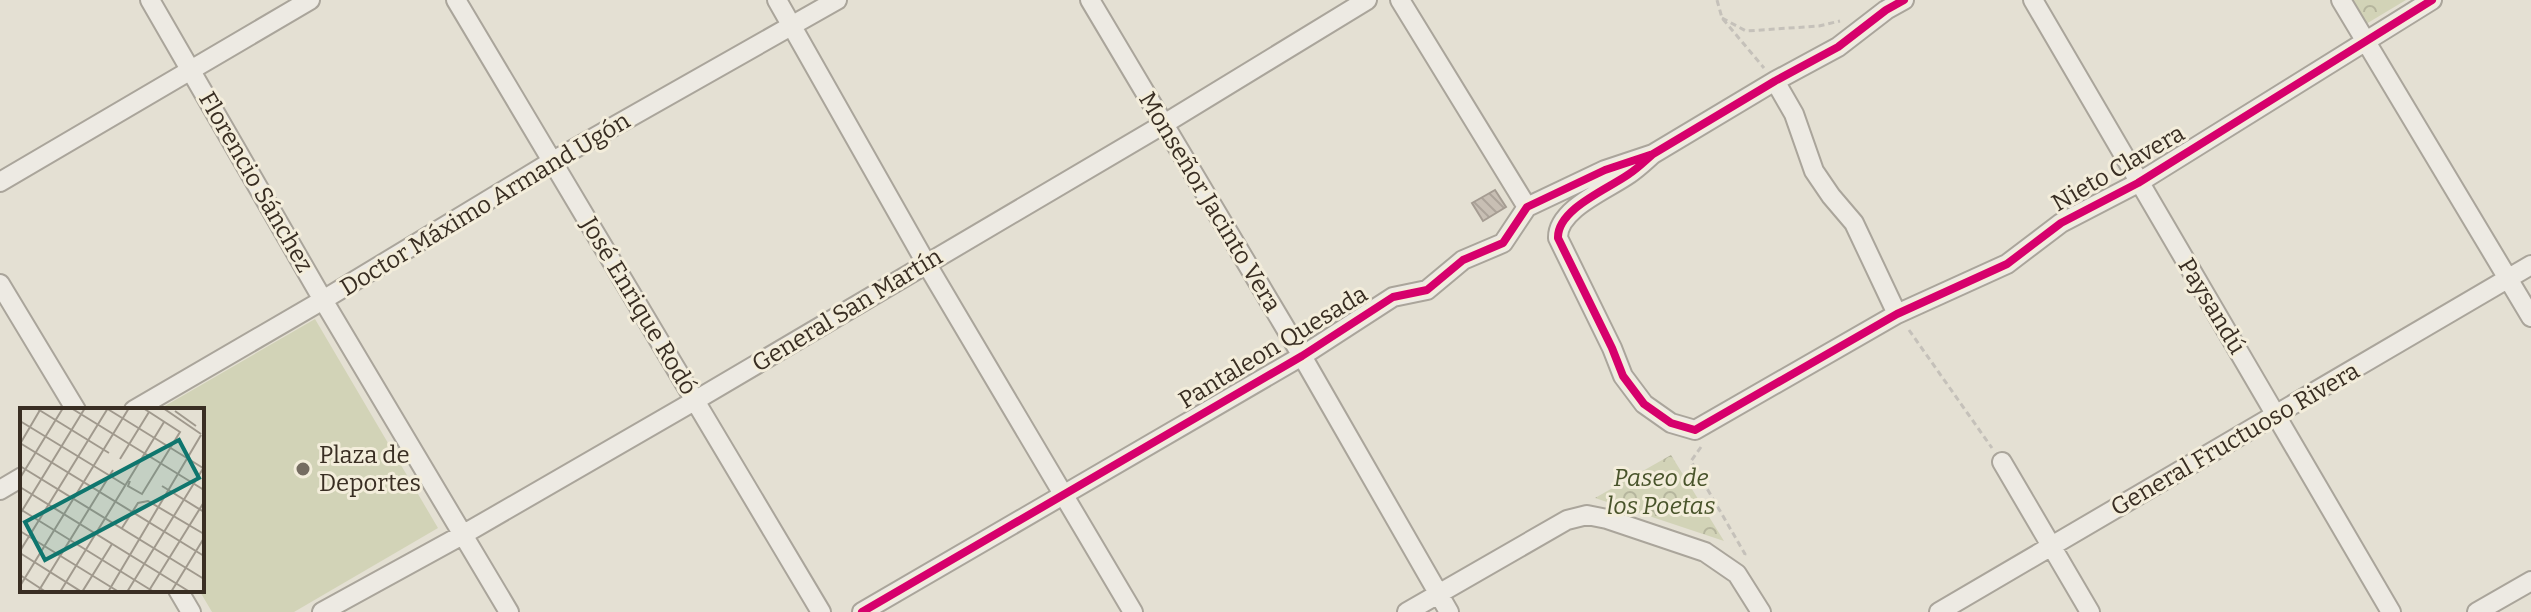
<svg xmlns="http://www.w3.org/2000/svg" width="2531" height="612" font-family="Bitter,serif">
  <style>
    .green { fill: #d2d3b7 }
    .park { fill: url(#park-crowns) }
    .building { fill: url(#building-back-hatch); stroke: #a59c92; stroke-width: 2 }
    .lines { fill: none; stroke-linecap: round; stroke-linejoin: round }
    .street-casing { stroke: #aaa59b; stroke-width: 22 }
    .path { stroke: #c5c1ba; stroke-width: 3; stroke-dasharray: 6 4; stroke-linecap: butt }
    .street { stroke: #edeae3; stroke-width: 18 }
    .cycleway-casing { stroke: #f3eddb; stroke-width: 13 }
    .cycleway { stroke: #d6006c; stroke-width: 8 }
    .poi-dot { fill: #756c61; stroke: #f3eddb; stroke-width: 3 }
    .labels { text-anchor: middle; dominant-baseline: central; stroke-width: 6; stroke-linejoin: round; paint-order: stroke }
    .street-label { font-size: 24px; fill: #392e23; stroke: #f3eddb }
    .poi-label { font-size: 24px; fill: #392e23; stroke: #f3eddb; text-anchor: start }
    .park-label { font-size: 24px; font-style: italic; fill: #49542b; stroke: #f3eddb }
    .inset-road { fill: none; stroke: #a0998d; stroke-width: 2 }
    .view { fill: #0f766e; fill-opacity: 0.15; stroke: #0f766e; stroke-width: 4 }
    .inset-edge { fill: none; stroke: #392e23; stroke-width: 4 }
  </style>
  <defs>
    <pattern id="park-crowns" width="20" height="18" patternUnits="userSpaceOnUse" patternTransform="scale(2)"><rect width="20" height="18" fill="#d2d3b7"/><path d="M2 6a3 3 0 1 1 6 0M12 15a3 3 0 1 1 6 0" fill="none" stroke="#b5b59d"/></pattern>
    <pattern id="building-back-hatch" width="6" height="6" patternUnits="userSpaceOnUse" patternTransform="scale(2)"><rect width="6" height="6" fill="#c8bfb4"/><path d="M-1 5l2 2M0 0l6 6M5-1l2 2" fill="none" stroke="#ada49a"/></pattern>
  </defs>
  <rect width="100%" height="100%" fill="#e4e0d3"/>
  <path class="green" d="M 315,319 L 438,528 L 294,612 L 212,612 L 199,590 L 202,590 L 202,410 L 158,410 Z"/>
  <path class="park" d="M 2352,0 L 2406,0 L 2366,24 Z
    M 1671,455 L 1724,541 L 1595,498 Z"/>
  <path class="building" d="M 1495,190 L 1506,207 L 1483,221 L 1472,203 Z"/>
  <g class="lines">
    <g class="street-casing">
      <path id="street" d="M 150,0 L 323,300 L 509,612
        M 456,0 L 821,612
        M 777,0 L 926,263 L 1133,612
        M 1090,0 L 1302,356 L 1449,612
        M 1400,0 L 1527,207
        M 2033,0 L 2391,612
        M 2341,0 L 2531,317
        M 1775,81 L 1794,114 L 1814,171 L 1831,196 L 1854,223 L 1897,314
        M 1653,154 C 1645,161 1638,168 1629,174 C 1608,189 1557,209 1558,238 L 1612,348 L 1623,376 L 1644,404 L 1671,423 L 1695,430 L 1897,314 L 2007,264 L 2061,223 L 2138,183 L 2432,0
        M 0,182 L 310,0
        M 0,284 L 76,410
        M 134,410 L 323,300 L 551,162 L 837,0
        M 2002,462 L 2090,612
        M 0,490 L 22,477
        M 178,590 L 191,612
        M 322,612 L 464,534 L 696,400 L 1164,124 L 1367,0
        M 862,612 L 1302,356 L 1393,297 L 1427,290 L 1463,260 L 1503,243 L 1527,207 L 1605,170 L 1653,154 L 1775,81 L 1838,47 L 1886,10 L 1904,0
        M 1407,612 L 1567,520 L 1587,515 L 1607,519 L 1705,552 L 1737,574 L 1761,612
        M 1939,612 L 2531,265
        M 2477,612 L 2531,581"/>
    </g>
    <path class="path" d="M 1717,0 L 1722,18 L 1764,68
      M 1722,18 L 1746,31 L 1819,26 L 1840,21
      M 1909,330 L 1992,448
      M 1701,447 L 1691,461 L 1745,554 L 1744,558"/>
    <use href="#street" class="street"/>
    <g class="cycleway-casing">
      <path id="cycleway" d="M 1653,154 C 1645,161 1638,168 1629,174 C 1608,189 1557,209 1558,238 L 1612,348 L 1623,376 L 1644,404 L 1671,423 L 1695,430 L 1897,314 L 2007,264 L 2061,223 L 2138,183 L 2432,0
        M 862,612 L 1302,356 L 1393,297 L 1427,290 L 1463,260 L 1503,243 L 1527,207 L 1605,170 L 1653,154 L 1775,81 L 1838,47 L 1886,10 L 1904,0"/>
    </g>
    <use href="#cycleway" class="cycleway"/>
  </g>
  <circle class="poi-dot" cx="303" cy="469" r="8"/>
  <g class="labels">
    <g class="street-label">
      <text transform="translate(2118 168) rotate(-30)">Nieto Clavera</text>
      <text transform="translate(256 182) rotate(60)">Florencio Sánchez</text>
      <text transform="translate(1210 202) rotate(59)">Monseñor Jacinto Vera</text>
      <text transform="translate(485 204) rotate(-31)">Doctor Máximo Armand Ugón</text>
      <text transform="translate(639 306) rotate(59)">José Enrique Rodó</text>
      <text transform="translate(2212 306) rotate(59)">Paysandú</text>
      <text transform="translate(847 310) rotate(-31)">General San Martín</text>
      <text transform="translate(1273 347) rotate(-31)">Pantaleon Quesada</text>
      <text transform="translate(2235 439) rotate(-30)">General Fructuoso Rivera</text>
    </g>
    <g class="poi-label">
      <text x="319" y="455">Plaza de<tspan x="319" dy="28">Deportes</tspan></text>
    </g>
    <g class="park-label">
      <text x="1661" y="478">Paseo de<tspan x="1661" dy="28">los Poetas</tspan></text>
    </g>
  </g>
  <g transform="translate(20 408)">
    <rect width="184" height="184" fill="#e4e0d3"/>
    <path class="inset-road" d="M 16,0 L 89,45M 51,0 L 184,82M 86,0 L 183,60M 143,0 L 181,26M 155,3 L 176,18M 0,13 L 105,77M 0,35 L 184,148M 0,36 L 20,2M 100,51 L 129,4M 0,58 L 184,171M 0,70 L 43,0M 110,73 L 108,78 L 122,86 L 160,24 L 123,0M 142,78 L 184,104M 0,79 L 170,184M 0,101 L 134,184M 0,106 L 65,0M 102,120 L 118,95 L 128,93 L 184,126M 0,123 L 99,184M 0,143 L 88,0M 0,145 L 62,184 L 92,136M 0,167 L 26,184M 0,178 L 109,0M 130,181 L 184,94M 18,184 L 93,62M 40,184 L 144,14M 88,184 L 181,27M 107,184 L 184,59M 151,184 L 184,130"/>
    <path class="view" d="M 159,32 L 179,70 L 25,152 L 5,114 Z"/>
    <rect width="184" height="184" class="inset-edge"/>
  </g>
</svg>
